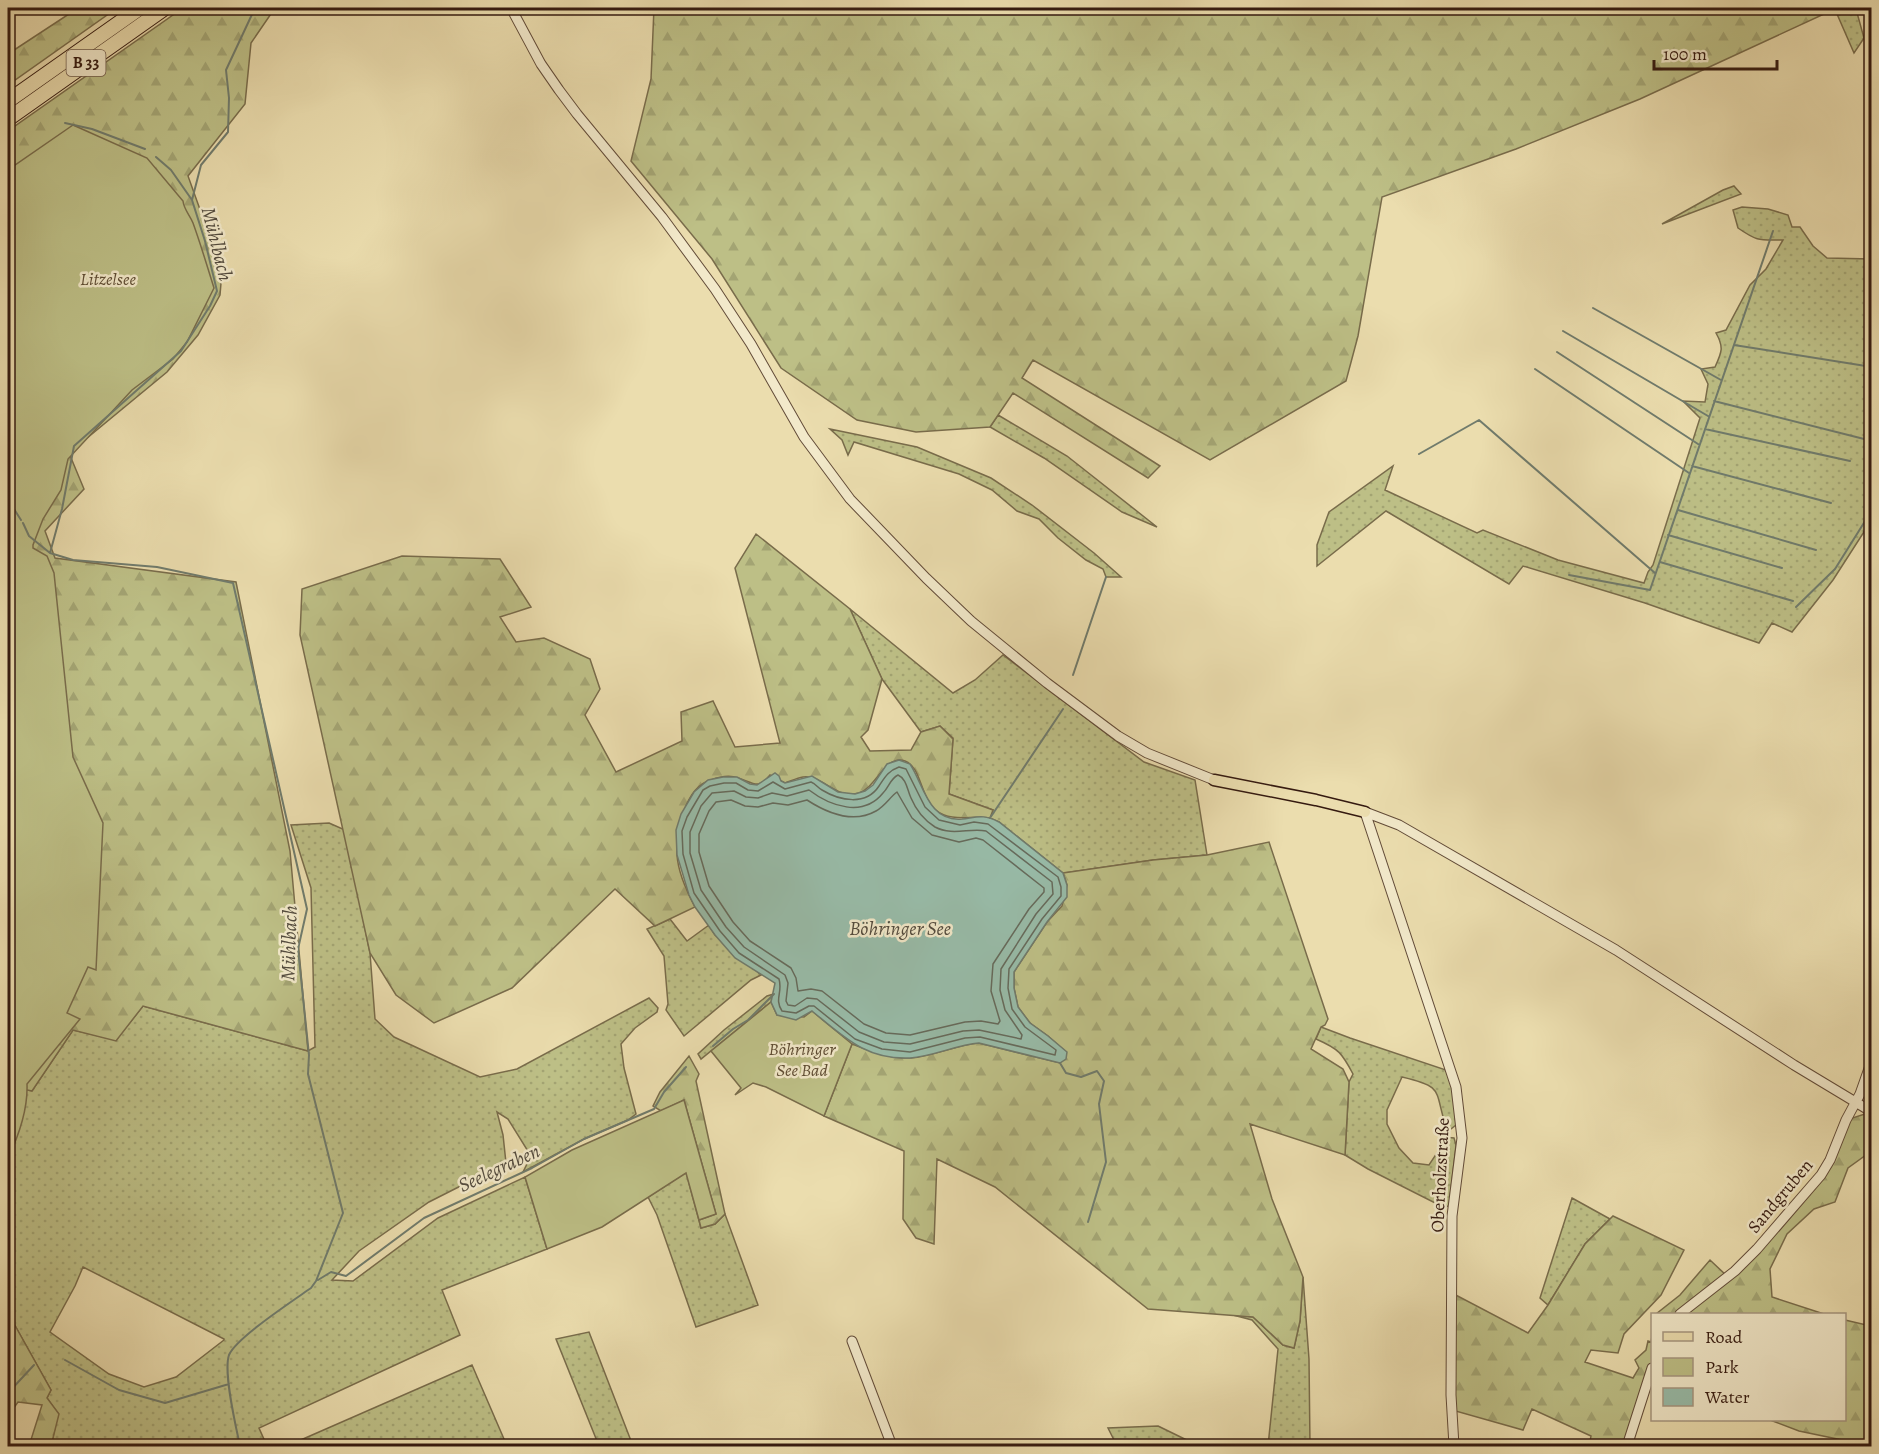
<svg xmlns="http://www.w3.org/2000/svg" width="1879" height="1454" font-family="Alegreya,serif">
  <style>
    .grass { fill: url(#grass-dots); stroke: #796c4b; stroke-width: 1.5; fill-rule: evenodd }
    .forest { fill: url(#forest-firs); stroke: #796c4b; stroke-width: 1.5 }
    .green { fill: #bdbf86; stroke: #796c4b; stroke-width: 1.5 }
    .water { fill: #98bca9; stroke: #707b6c; stroke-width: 1.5 }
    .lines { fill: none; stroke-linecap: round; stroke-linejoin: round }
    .shore { stroke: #666b5c; stroke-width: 1.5 }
    .stream { stroke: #707b6c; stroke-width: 2 }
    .minor-casing { stroke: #624b38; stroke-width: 11 }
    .major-casing { stroke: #351a10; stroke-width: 13 }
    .highway-casing { stroke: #351a10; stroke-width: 16 }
    .minor { stroke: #f2e9ca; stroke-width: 9 }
    .major { stroke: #ebddae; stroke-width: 10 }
    .highway { stroke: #ebddae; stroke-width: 14 }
    .labels { text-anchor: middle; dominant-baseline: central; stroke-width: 5; stroke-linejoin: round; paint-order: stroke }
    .shield { fill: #f2e9ca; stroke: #6e5848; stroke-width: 1.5 }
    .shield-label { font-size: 16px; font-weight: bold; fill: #351a10 }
    .park-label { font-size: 18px; font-style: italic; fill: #5e4c33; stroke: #f2e9ca }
    .street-label { font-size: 18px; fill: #351a10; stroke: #f2e9ca }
    .water-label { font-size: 20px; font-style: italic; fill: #534b3e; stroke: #f2e9ca }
  </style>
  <defs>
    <pattern id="grass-dots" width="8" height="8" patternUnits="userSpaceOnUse" patternTransform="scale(1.5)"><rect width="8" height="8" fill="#bdbf86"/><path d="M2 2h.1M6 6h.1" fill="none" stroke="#a3a473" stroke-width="1.8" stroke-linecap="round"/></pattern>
    <pattern id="forest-firs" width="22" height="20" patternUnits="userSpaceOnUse" patternTransform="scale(1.5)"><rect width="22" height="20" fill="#bdbf86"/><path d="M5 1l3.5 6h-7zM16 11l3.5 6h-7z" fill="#a3a473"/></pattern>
  </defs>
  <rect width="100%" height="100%" fill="#ebddae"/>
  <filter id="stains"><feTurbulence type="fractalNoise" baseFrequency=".00333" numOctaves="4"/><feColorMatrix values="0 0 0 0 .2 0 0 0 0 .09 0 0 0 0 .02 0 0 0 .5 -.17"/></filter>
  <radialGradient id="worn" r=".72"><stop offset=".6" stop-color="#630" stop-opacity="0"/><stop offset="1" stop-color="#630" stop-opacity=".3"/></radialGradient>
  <path class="grass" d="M 1856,9 L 1864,38 L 1854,53 L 1837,14 Z
    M 1734,186 L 1741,194 L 1662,224 L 1723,190 Z
    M 1742,207 L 1768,209 L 1788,215 L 1792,227 L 1800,227 L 1813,246 L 1827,258 L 1871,259 L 1871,521 L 1833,580 L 1792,632 L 1772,623 L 1759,643 L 1645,603 L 1523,566 L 1509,584 L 1386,511 L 1317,566 L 1317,545 L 1329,512 L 1393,466 L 1385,490 L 1477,533 L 1483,530 L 1558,560 L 1644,583 L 1648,572 L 1653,565 L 1700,418 L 1683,401 L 1705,402 L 1708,384 L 1701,369 L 1715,367 C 1722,352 1724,347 1716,333 L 1726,330 L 1750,285 L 1766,269 L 1783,240 C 1760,240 1758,242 1738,228 L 1733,210 Z
    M 998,415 L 1067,456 L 1157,527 L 1122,512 L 1044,458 L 990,427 Z
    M 830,429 L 917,447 L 991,478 L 1032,505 L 1094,553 L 1121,577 L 1106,577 L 1103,569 L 1086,560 L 1058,538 L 1039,519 L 1017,511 L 992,490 L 959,474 L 854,442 L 848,455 L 842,440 Z
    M 850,609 L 953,693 L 975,680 L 1003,655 L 1144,762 L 1195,780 L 1207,855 L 1153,860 L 1063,873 L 999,822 L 990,818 L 993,810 L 949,794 L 953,738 L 940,726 L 921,732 L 882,679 Z
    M 329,823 L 345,830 L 370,953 L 375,1019 L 394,1037 L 480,1077 L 517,1069 L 649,998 L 658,1008 L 657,1012 L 635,1028 L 621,1044 L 624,1068 L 636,1114 L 628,1120 L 584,1139 L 523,1172 L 531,1156 L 508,1119 L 497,1112 L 503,1135 L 506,1163 L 429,1202 L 359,1251 L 332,1280 L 353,1281 L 438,1218 L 525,1177 L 547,1249 L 442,1290 L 460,1335 L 259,1428 L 267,1446 L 51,1446 L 58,1414 L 47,1398 L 51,1390 L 8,1313 L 8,1086 L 32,1091 L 73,1030 L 116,1040 L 143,1006 L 308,1051 L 315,1047 L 311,888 L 291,825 ZM 83,1267 L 224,1339 L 224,1340 L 176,1377 L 144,1387 L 109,1374 L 50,1332 L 75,1286 Z
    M 670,919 L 687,941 L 709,925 L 715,935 L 761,975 L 751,980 L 684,1036 L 666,1010 L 668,1004 L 664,956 L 647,929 Z
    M 774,994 L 771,1002 L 701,1059 L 698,1054 L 724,1030 L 767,996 Z
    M 1321,1027 L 1350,1038 L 1446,1070 L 1453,1088 L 1456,1125 L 1451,1129 L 1446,1127 C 1434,1090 1445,1087 1402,1077 L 1387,1110 L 1387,1124 L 1399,1148 L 1413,1163 L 1429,1165 L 1439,1150 L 1444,1137 L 1454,1138 L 1456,1145 L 1449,1206 L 1443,1207 L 1368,1169 L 1345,1155 L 1349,1082 L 1353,1074 C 1342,1053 1339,1049 1316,1039 Z
    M 686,1172 L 701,1228 L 715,1224 L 725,1214 L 758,1305 L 696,1327 L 657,1215 L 648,1197 Z
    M 1572,1198 L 1610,1219 L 1585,1244 L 1548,1305 L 1540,1298 Z
    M 1303,1277 L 1309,1359 L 1310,1446 L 1268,1446 L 1278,1349 L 1252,1320 L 1233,1315 L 1253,1317 L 1283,1345 L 1294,1348 L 1300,1321 Z
    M 589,1332 L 633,1446 L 599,1446 L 556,1339 Z
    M 472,1365 L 507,1446 L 287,1446 Z
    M 1158,1426 L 1199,1446 L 1117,1446 L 1108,1428 Z"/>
  <path class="forest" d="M 78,8 L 117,8 L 8,85 L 8,54 Z
    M 183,8 L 275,8 L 251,43 L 245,104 L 188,176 L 222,271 L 220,295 L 198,335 L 167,372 L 69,453 L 84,489 L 45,531 L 55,558 L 236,582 L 290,851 L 308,1051 L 143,1006 L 116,1041 L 73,1030 L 32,1091 L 8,1086 L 8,131 Z
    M 654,8 L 1837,8 L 1640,99 L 1516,149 L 1382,197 L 1358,336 L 1346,381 L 1210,460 L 1033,360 L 1022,378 L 1160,466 L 1148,478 L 1013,393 L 990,427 L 916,432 L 857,420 L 781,368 L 712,259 L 631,161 L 651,79 Z
    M 756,534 L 850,609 L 882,679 L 868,730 L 861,737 L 870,751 L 911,750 L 921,732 L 940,726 L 953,739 L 949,794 L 993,810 L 990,818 C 973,815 960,821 944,815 C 919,806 924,768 905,761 C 885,754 876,788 859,793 C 836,800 822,774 803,777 C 797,778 791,781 785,783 L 770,775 C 757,791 753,782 738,778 C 730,775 719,777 711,780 C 685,787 676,831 677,855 C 678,871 687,892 695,907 L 655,926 L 615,889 L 512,988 L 434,1023 L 396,995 L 370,953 L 300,635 L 302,589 L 402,556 L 500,559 L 531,607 L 500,617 L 516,642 L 544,638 L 590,659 L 600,689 L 585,715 L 616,772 L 682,741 L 681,712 L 713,701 L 735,747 L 780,743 L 735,568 Z
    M 1269,842 L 1328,1019 L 1325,1025 L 1321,1027 L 1311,1049 L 1343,1069 L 1349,1082 L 1345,1155 L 1250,1124 L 1272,1199 L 1303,1277 L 1300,1321 L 1294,1348 L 1283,1345 L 1253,1317 L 1148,1309 L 995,1187 L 937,1159 L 934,1244 L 916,1238 L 903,1219 L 904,1151 L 824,1116 L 852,1044 C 871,1051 890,1059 911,1058 C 934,1056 956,1045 979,1043 L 1060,1063 L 1066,1052 L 1048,1036 L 1030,1023 L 1018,1007 L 1014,988 L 1014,972 L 1047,922 L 1062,906 L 1067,885 L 1063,873 L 1153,860 L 1207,855 Z
    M 689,1056 L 699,1074 L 696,1081 L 725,1214 L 715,1224 L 701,1228 L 699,1220 L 716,1214 L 684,1100 L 661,1111 L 653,1106 L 660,1092 Z
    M 1871,1112 L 1871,1156 L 1866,1155 L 1848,1168 L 1835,1202 L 1814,1209 L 1787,1234 L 1770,1269 L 1772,1297 L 1824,1314 L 1656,1314 L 1680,1295 L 1710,1260 L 1728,1277 L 1821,1175 L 1846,1120 Z
    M 1613,1216 L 1684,1250 L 1661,1295 L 1624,1334 L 1618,1353 L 1591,1350 L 1585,1362 L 1633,1378 L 1639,1368 L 1635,1360 L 1646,1350 L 1648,1341 L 1651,1342 L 1652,1336 L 1652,1368 L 1626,1446 L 1589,1446 L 1591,1436 L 1532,1409 L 1523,1430 L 1452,1410 L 1452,1293 L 1528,1333 L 1548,1305 L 1585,1244 Z
    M 8,1313 L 51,1390 L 47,1398 L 59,1414 L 51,1446 L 29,1446 L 42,1405 L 18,1402 L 8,1416 Z
    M 1845,1320 L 1871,1326 L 1871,1446 L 1799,1431 L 1770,1420 L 1844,1420 Z"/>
  <path class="green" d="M 73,125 L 147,158 L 183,201 C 184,210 190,215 193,223 C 201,245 207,266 214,288 L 187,342 L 173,359 L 132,390 L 68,459 L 61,490 L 43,519 L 33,545 L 33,548 L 47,556 L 54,573 L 73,757 L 103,823 L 96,970 L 88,967 L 67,1013 L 80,1019 L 27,1084 C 28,1110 19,1135 8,1158 L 8,170 Z
    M 771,1002 L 777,1015 L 804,1017 L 812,1011 L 852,1044 L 824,1116 L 766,1087 L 753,1083 L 735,1095 L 741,1088 L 711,1051 Z
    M 684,1100 L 716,1214 L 699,1220 L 686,1173 L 602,1227 L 547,1249 L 525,1177 L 572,1150 Z"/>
  <path class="water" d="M 899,760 L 910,764 C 924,785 928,822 962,819 C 978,817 983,814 999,822 L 1063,873 L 1067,885 L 1067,897 L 1047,922 L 1014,972 L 1014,988 L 1018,1007 L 1030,1023 L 1048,1036 L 1067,1052 L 1066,1059 L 1060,1063 L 979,1043 C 956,1045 934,1056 910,1058 C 866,1060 844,1037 812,1011 L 796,1020 L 777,1015 L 771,1002 L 775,983 L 735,958 L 715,935 L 695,907 L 689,895 L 677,855 L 676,830 L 681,814 L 694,792 L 708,780 L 723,777 L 737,777 L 750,784 L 757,785 L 775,773 L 779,776 L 781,781 L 785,783 L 812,776 L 838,792 L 855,794 L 865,791 L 873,785 L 887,764 Z"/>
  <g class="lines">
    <path class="shore" d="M 899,767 L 906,769 L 925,807 L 939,820 L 960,825 L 974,822 L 988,824 L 1058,877 L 1061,887 L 1061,896 L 1042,919 L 1009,969 L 1008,988 L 1012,1009 L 1025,1027 L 1056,1050 L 1055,1055 L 980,1037 L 965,1038 L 910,1052 L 882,1049 L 855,1039 L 814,1006 L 809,1006 L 796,1013 L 782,1011 C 774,999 783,992 779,979 L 739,953 L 720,931 L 694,893 L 683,854 L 682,831 L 687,817 L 703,790 L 710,786 L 724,783 L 736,783 L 748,790 L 758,791 L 773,782 L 785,789 L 811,782 C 816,784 818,788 822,790 C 840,801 866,806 879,786 C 885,777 888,771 899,767 Z
      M 898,775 C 907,779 907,790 911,798 C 916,810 924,820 935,827 C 952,836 969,828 986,831 L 1052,882 L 1053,894 L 1036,914 L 1001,969 L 1000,990 L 1005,1010 L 1022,1035 L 1021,1039 L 979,1030 L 963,1031 L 910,1044 L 884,1042 L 859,1032 L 817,999 L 807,998 L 795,1006 L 788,1005 L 786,1001 L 788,983 L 785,975 L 744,947 L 726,927 L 701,890 L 690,853 L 690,832 L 701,806 L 712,793 L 734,791 L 746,797 L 758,798 L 772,793 L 787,796 L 809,790 C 830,806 863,818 883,793 C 889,787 890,779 898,775 Z
      M 897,792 L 912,818 L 932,835 L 959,842 L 976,838 L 983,840 L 1044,888 L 1044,892 L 1029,909 L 993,964 L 991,991 L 1000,1021 L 998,1024 L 981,1021 L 965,1022 L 910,1035 L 886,1033 L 864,1024 L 822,991 L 811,989 L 798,991 L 796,978 L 791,968 L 750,941 L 733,922 L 709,886 L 699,852 L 699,834 L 709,811 L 716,802 L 731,800 L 745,806 L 758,807 L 773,803 L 788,805 L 807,800 C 827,813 853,824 876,811 C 885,806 890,797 897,792 Z"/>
    <path class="stream" d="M 8,65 L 13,62
      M 65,123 L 92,129 L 145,149
      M 156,157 L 171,170 L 192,200
      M 1593,308 L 1721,380
      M 1563,331 L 1708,416
      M 1734,345 L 1872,367
      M 1557,352 L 1698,444
      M 1535,369 L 1689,473
      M 1714,401 L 1872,441
      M 1705,429 L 1850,461
      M 1419,454 L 1479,420 L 1655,573
      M 1692,466 L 1831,503
      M 8,507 L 14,509 L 21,520
      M 1678,510 L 1816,550
      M 23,523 L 29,536 L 50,553
      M 1668,535 L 1782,568
      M 1660,562 L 1793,601
      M 1569,575 L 1650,590 L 1773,231
      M 1796,607 L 1835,569 L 1872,510
      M 1073,675 L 1106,577
      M 990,818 L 1063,709
      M 713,1046 L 733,1029 L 748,1020 L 774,994
      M 1060,1063 L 1066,1073 L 1081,1077 L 1097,1071 L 1104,1081 L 1099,1104 L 1106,1162 L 1088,1222
      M 318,1280 L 331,1272 L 346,1276 L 424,1218 L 532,1168 L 584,1139 L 654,1109 L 664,1092 L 686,1067
      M 65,1360 L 119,1390 L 165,1403 L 229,1384
      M 8,1393 L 34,1365
      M 966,1440 L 968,1446
      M 240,1446 C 236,1427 223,1372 229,1355 C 236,1338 294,1300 311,1288 L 316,1281 L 343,1213 L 308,1074 L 309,1055 L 298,949 L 307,909 L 233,583 L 157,567 L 73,560 L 50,553 L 62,509 L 74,446 L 181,351 L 210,306 L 217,291 L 205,241 L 192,200 L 201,165 L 228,132 L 229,98 L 226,70 L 255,8"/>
    <g class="minor-casing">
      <path id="minor" d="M 511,8 L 541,64 L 559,90 L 577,114 L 662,217 L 715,289 L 751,344 L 804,437 L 850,499 L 926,578 L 971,621 L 1047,683 L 1118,736 L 1147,753 L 1214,780
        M 1365,812 L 1456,1087 L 1462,1138 L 1452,1216 L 1451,1395 L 1454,1446
        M 1365,812 L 1399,825 L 1616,950 L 1794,1065 L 1872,1112
        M 1680,1314 L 1735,1271 L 1757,1249 L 1821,1175 L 1830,1160 L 1846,1120 L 1860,1094 L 1872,1060
        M 852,1341 L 892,1446
        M 1627,1446 L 1652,1368"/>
    </g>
    <g class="major-casing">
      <path id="major" d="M 1214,780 L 1316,800 L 1365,812"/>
    </g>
    <g class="highway-casing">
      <path id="highway" d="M 8,101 L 140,8
        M 8,119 L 165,8"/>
    </g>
    <use href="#minor" class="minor"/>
    <use href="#major" class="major"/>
    <use href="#highway" class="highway"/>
  </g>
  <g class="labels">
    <rect class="shield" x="66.5" y="50" width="39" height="26" rx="4.5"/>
    <g class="shield-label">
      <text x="86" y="63">B 33</text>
    </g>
    <g class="park-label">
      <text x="108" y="279">Litzelsee</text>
      <text x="802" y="1049">Böhringer<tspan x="802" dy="21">See Bad</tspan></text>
    </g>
    <g class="street-label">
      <text transform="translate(1440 1175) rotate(-87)">Oberholzstraße</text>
      <text transform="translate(1780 1196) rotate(-50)">Sandgruben</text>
    </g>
    <g class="water-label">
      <text transform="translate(217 244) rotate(76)">Mühlbach</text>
      <text x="900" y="928">Böhringer See</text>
      <text transform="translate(289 943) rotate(-88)">Mühlbach</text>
      <text transform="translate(499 1168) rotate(-25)">Seelegraben</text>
    </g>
  </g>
  <rect width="1879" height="1454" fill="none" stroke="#ebddae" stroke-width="30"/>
  <rect x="9" y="9" width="1861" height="1436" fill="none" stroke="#351a10" stroke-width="3"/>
  <rect x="15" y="15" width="1849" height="1424" fill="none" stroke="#351a10" stroke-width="1.5"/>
  <rect x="1651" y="1313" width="195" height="108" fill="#f2e9ca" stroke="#a69680" stroke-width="1.5"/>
  <rect x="1663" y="1332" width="30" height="9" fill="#ebddae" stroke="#a69680" stroke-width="1.5"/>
  <text x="1705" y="1343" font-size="18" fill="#351a10">Road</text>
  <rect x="1663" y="1358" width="30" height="18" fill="#bdbf86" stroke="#a69680" stroke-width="1.5"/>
  <text x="1705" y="1373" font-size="18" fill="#351a10">Park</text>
  <rect x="1663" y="1388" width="30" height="18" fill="#98bca9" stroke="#a69680" stroke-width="1.5"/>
  <text x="1705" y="1403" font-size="18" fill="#351a10">Water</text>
  <path d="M1654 60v9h123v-9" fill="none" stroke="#351a10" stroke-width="3"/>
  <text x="1663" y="60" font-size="18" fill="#351a10" stroke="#f2e9ca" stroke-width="4.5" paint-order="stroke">100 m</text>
  <rect width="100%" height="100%" filter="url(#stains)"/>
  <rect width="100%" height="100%" fill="url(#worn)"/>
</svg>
